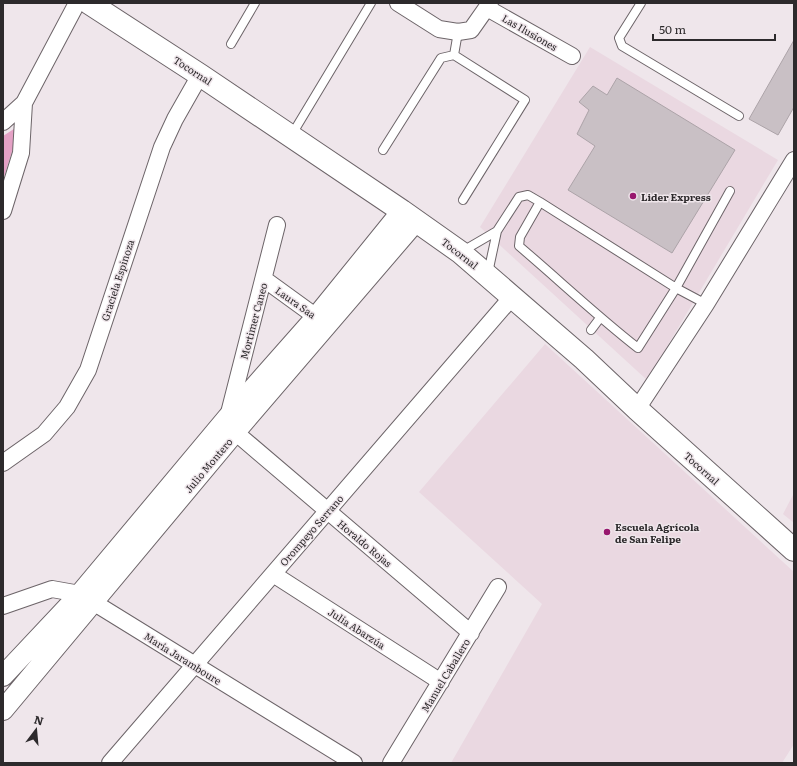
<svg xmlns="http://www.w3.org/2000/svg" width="797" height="766" font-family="Literata,serif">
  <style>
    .built { fill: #ead8e1 }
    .green { fill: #e4a1c5 }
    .building { fill: #c9c0c5; stroke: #aca3a8 }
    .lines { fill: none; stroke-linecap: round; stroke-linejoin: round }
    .service-casing { stroke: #6c6468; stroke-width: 10 }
    .minor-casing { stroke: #6c6468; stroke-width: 18 }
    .tertiary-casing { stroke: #6c6468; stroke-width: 22 }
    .secondary-casing { stroke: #6c6468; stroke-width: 24 }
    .service { stroke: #fff; stroke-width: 8 }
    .minor { stroke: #fff; stroke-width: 16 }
    .tertiary { stroke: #fff; stroke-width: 20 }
    .secondary { stroke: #fff; stroke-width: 22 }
    .poi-dot { fill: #98176e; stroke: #efe6eb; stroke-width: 1.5 }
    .labels { text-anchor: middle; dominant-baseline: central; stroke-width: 3; stroke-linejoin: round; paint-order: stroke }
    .street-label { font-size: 10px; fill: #2d2a2c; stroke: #efe6eb }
    .poi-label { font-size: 10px; font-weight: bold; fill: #2d2a2c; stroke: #efe6eb; text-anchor: start }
  </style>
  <rect width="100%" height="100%" fill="#efe6eb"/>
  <path class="built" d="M 590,47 L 778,160 L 647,380 L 480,227 Z
    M 545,344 L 794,572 L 794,744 L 782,763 L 451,763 L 542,604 L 419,492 Z
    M 794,493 L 794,523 L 783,514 Z"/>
  <path class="green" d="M 17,127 L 14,145 L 3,180 L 3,136 Z"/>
  <path class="building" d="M 794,40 L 794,107 L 778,135 L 749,119 Z
    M 617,78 L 735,150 L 672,253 L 568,190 L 595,146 L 577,134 L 589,110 L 579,102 L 593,86 L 607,95 Z"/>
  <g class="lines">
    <g class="service-casing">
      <path id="service" d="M 641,3 L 619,38 L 622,46 L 739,116
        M 231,44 L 255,3
        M 454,55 L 525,100 L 463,200
        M 291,136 L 371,3
        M 383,150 L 441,58 L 454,55 L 458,32
        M 461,252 L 497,231 L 519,197 L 528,195 L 540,202 L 676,288 L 638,348 C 597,316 559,280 519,246 L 520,237 L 540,202
        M 488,273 L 497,231
        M 706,304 L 676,288 L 730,191
        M 591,330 L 600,318"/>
    </g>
    <g class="minor-casing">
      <path id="minor" d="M 398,3 L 439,29 L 458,32 L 471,30 L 490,3
        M 487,8 L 572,56
        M 3,122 L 24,103 L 77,3
        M 3,211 L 21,153 L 24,103
        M 277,225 L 228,417 L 235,432 L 471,633
        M 264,279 L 326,324
        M 637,409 L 706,304 L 794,160
        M 3,463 L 44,434 L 67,407 L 88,370 L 162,147 L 175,119 L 200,75
        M 273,574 L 441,682
        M 3,606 L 52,589 L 80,594 L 354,763
        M 110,763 L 512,297
        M 391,763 L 498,587"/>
    </g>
    <g class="tertiary-casing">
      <path id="tertiary" d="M 3,676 L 80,594 L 228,417 L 317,316 L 402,211
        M 3,710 L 235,432 L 416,221"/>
    </g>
    <g class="secondary-casing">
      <path id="secondary" d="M 89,3 L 200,75 L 402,211 L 460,252 L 584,359 L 637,409 L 794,550"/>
    </g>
    <use href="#service" class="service"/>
    <use href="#minor" class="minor"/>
    <use href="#tertiary" class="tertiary"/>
    <use href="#secondary" class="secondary"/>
  </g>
  <g class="poi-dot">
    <circle cx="633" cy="196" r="4"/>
    <circle cx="607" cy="532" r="4"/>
  </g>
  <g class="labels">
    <g class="street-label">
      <text transform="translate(530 32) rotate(30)">Las Ilusiones</text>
      <text transform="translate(193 70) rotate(33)">Tocornal</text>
      <text transform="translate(460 253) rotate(38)">Tocornal</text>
      <text transform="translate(117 280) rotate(-72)">Graciela Espinoza</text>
      <text transform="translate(296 302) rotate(35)">Laura Saa</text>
      <text transform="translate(253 321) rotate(-75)">Mortimer Caneo</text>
      <text transform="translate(208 465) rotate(-50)">Julio Montero</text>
      <text transform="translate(702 468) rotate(42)">Tocornal</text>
      <text transform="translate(311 530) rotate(-49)">Orompeyo Serrano</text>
      <text transform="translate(365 543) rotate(40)">Horaldo Rojas</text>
      <text transform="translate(357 628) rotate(33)">Julia Abarzúa</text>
      <text transform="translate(183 658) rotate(32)">María Jaramboure</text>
      <text transform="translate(445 675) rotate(-59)">Manuel Caballero</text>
    </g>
    <g class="poi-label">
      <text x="641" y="196">Lider Express</text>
      <text x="615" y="526">Escuela Agrícola<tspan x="615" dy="12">de San Felipe</tspan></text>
    </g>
  </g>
  <rect width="797" height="766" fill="none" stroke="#2d2a2c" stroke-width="8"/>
  <g transform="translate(36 730) rotate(16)" stroke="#efe6eb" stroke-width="3" paint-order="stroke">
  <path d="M0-3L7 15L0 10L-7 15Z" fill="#2d2a2c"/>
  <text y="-6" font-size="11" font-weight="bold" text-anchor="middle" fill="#2d2a2c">N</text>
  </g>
  <path d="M653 34v6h122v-6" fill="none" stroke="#2d2a2c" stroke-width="2"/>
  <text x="659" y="34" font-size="12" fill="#2d2a2c" stroke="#efe6eb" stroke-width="3" paint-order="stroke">50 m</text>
</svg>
